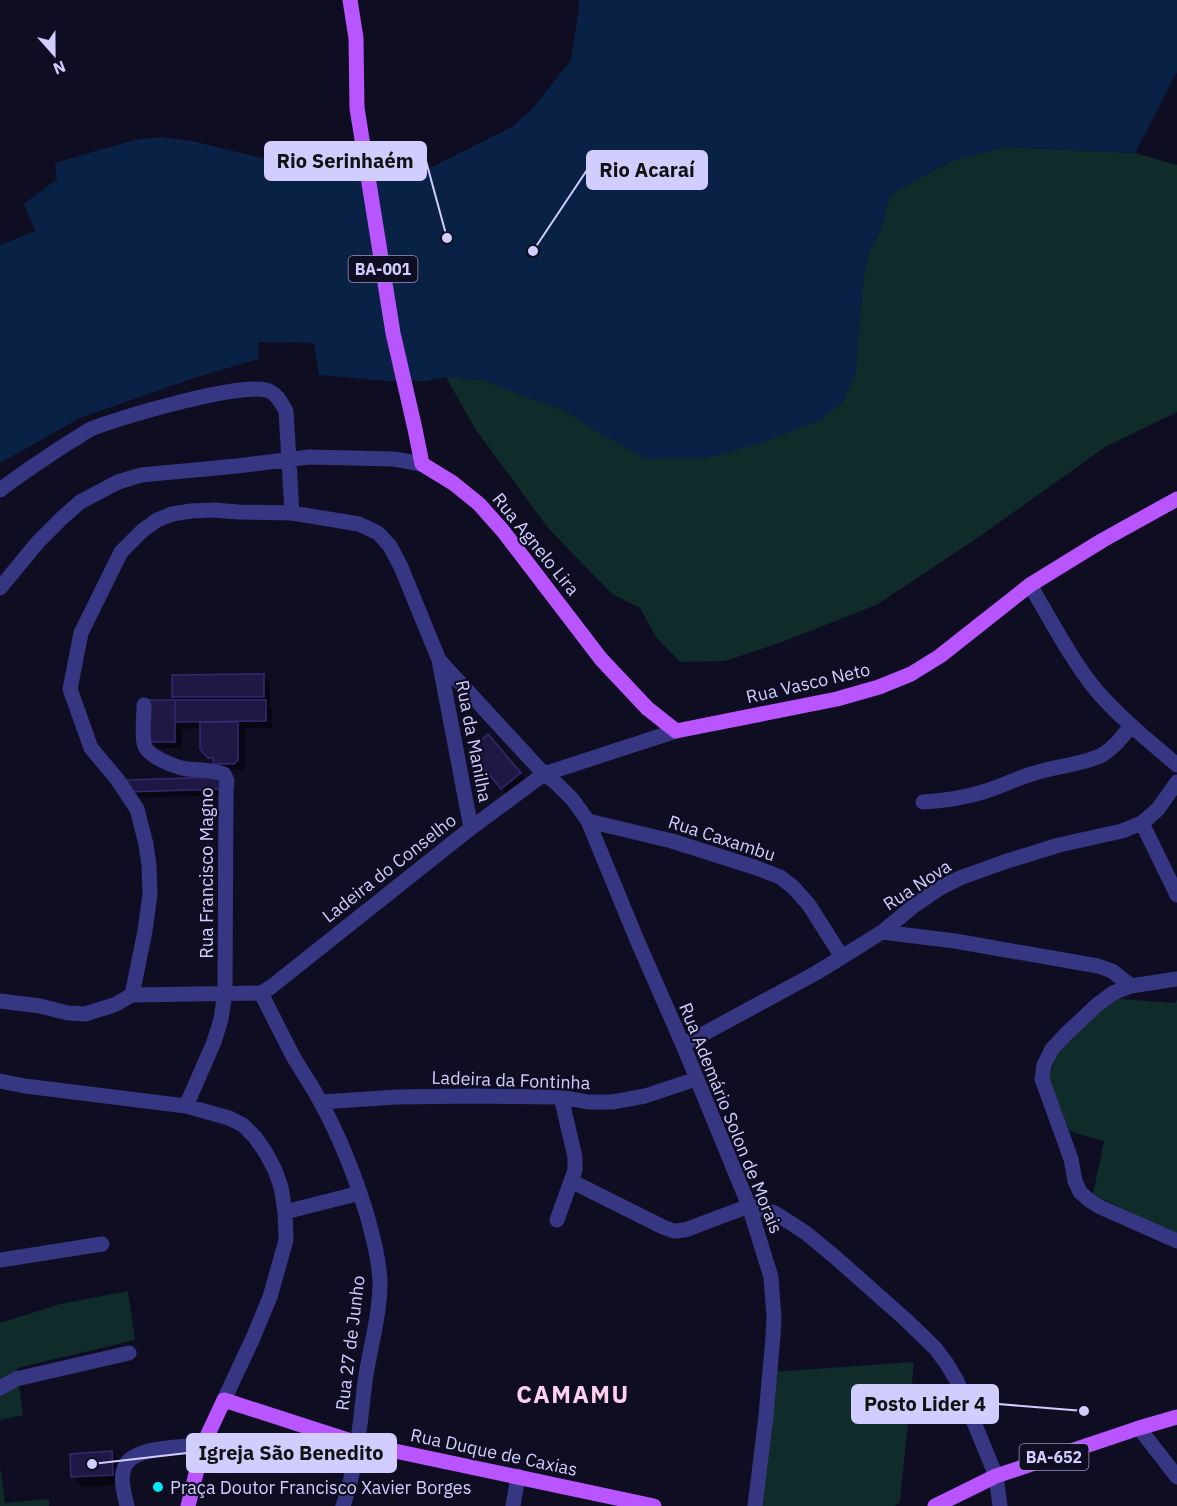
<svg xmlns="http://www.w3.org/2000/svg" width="1177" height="1506" font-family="'IBM Plex Sans',sans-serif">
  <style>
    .green { fill: #0f2c2a }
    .water { fill: #092144 }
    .shadow { fill: #0007 }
    .building { fill: #1f1844; stroke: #352971; stroke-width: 1.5 }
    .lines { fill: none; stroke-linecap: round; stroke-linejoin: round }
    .minor { stroke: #363683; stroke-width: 15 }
    .major { stroke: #b955ff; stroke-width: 15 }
    .poi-dot { fill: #00e9f9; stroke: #0f0d22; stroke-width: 2 }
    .labels { text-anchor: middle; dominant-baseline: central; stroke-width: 4.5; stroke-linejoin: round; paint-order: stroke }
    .shield { fill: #0f0d22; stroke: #9794bd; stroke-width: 1.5 }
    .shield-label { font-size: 16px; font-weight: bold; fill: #d1ceff }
    .street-label { font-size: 18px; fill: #d1ceff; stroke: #0f0d22 }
    .poi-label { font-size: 18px; fill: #d1ceff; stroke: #0f0d22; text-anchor: start }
    .district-label { font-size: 24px; font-weight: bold; letter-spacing: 1.5px; fill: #ffd0ef; stroke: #0f0d22 }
    .leader { fill: none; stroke: #d1ceff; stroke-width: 2 }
    .callout-dot { fill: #d1ceff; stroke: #0f0d22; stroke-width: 2 }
    .callout { fill: #d1ceff; stroke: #d1ceff; stroke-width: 2 }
    .callout-label { font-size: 20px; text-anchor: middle; font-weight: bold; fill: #111 }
  </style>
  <rect width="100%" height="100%" fill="#0f0d22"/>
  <path class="green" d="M 1005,147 L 1135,153 L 1177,165 L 1177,412 L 1105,447 L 976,539 L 876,605 L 782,642 L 725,661 L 680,662 L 656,637 L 640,608 L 612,594 L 548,528 L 476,430 L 446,377 L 482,380 L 568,412 L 594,430 L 863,283 L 868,254 L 882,228 L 890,195 L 949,162 Z
    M 1108,998 L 1175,1003 L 1177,1000 L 1177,1236 L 1093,1194 L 1104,1141 L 1069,1131 L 1048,1078 L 1059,1050 Z
    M 128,1291 L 135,1340 L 17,1368 L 23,1415 L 0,1420 L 0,1323 L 60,1304 Z
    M 914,1362 L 900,1501 L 895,1506 L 758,1506 L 772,1372 Z
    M 0,1466 L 5,1503 L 49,1499 L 49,1506 L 0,1506 Z"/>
  <path class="water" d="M 579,0 L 1177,0 L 1177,72 L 1135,153 L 1005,147 L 949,162 L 890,195 L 882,228 L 868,254 L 863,283 L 856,373 L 843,402 L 821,420 L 764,442 L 704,459 L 646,459 L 594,430 L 568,412 L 482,380 L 446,377 L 427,381 L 388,381 L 319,375 L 314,343 L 258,342 L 259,359 L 197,377 L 80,418 L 0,463 L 0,245 L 35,231 L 24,204 L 57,179 L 55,163 L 134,140 L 162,137 L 192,141 L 275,161 L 402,171 L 432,167 L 512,127 L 533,108 L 571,60 L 579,8 Z"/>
  <path class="shadow" d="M 263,676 L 270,683 L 270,704 L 267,704 L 272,709 L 272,728 L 245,728 L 245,767 L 242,770 L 221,770 L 214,763 L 201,748 L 201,728 L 182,729 L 182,748 L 158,748 L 151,741 L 179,702 L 173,697 Z
    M 495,743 L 527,781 L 509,796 L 471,750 Z
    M 222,779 L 230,795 L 136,798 L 128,791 Z
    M 111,1453 L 121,1462 L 123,1484 L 83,1487 L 73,1477 Z"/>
  <path class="building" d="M 264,674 L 264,697 L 172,697 L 172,675 Z
    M 149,700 L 175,700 L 175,742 L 149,742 Z
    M 175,700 L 266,700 L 266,721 L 175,722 Z
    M 200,722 L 238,722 L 238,760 L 234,764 L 213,764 L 213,758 L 208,758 L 200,749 Z
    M 488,734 L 521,773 L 501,789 L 469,750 Z
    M 223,777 L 223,789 L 127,792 L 127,780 Z
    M 112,1451 L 113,1475 L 71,1477 L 70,1454 Z"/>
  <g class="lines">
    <path class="minor" d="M 0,490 C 22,473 45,458 68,443 C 76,439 83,433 91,429 C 117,418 246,380 269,391 C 278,395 281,403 286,411 L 292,513
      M 1030,585 C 1051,620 1070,658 1096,690 C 1120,718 1149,741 1177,765
      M 0,588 L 38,542 L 62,518 L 80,502 L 118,482 L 141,475 L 237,466 L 309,457 L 394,459 L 422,464
      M 439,660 L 471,828
      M 144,705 C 144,717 142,731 144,743 C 145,756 175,767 187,769 C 199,770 212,770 224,774 L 227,781 L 226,791 L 225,993 L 221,1019 L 214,1042 L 186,1106
      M 923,802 C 944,801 963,798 983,792 C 1000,787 1017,778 1035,773 C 1056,766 1082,765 1102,755 C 1114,748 1122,737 1131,726
      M 588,821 L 672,841 L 757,868 L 780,877 L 793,887 L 809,905 L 842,957
      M 1142,823 L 1177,895
      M 882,932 L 955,941 L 1098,966 L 1112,971 L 1131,986
      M 1177,979 L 1131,986 L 1113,993 L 1098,1004 L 1066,1034 L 1052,1049 L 1044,1065 L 1042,1079 L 1071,1159 L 1075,1181 L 1080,1192 L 1089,1200 L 1100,1207 L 1177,1241
      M 261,993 C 272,1015 283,1037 294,1058 C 303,1073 312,1086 320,1101 C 340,1137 355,1176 367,1215 C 373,1237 379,1259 380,1282 C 380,1315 370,1348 365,1381 C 360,1423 357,1466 343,1506
      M 132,995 L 145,931 L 150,894 L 149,866 L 146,844 L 137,809 L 117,779 L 91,748 L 70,689 L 81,633 L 121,552 L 142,531 L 157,520 L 172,514 L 191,511 L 214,510 L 238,512 L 292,513 L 359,524 L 378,533 L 390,546 L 401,567 L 439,660 L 544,774 L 554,781 L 573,800 L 588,821 L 637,940 L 683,1045 L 749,1206 L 771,1277 L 774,1318 L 773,1336 L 766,1416 L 755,1506
      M 0,1001 L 40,1006 L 68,1013 L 85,1014 L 114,1005 L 132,995 L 261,993 L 271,987 L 471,828 L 544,774 L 676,731
      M 683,1045 L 816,973 L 842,957 L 882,932 L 915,905 L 940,888 L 960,878 L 1004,862 L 1059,845 L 1122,831 L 1142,823 L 1158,809 L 1177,782
      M 0,1081 L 25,1086 L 186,1106 L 229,1118 L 243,1125 L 255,1137 L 266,1153 L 275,1170 L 281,1187 L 285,1212 L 286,1240 L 270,1297 L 253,1338 L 224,1400
      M 321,1102 L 396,1097 L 475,1096 L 561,1097 L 588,1102 L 612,1102 L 645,1096 L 696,1079
      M 571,1181 L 663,1227 L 674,1231 L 685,1230 L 749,1206 L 775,1213 L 806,1233 L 835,1257 L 905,1319 L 935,1348 L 947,1364 L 957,1381 L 996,1476 L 1000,1506
      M 285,1212 L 360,1193
      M 557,1220 L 575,1170 L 575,1157 L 561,1097
      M 0,1260 L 102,1244
      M 0,1388 L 16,1379 L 129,1353
      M 1139,1428 L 1177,1477
      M 127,1506 C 124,1493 119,1476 126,1464 C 138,1446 183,1447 203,1445
      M 513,1506 L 518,1476"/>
    <path class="major" d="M 350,0 L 356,38 L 357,108 L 393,333 L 415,429 L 422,464 L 453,483 L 479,504 L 503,531 L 601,659 L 647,708 L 676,731 L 837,699 L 879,687 L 911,674 L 940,656 L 1030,585 L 1103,540 L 1177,499
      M 188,1506 L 203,1445 L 224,1400 L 357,1443 L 654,1506
      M 935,1506 L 996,1476 L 1139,1428 L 1177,1417"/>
  </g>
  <circle class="poi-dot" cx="158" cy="1487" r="6"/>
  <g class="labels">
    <g class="shield">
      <rect x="348.5" y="256" width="69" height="26" rx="4.5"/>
      <rect x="1019.5" y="1444" width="69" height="26" rx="4.5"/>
    </g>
    <g class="shield-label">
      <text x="383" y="269">BA-001</text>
      <text x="1054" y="1457">BA-652</text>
    </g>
    <g class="street-label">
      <text transform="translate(536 544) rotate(51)">Rua Agnelo Lira</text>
      <text transform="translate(808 683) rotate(-13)">Rua Vasco Neto</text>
      <text transform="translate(474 741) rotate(79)">Rua da Manilha</text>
      <text transform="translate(722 838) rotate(18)">Rua Caxambu</text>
      <text transform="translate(389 868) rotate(-38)">Ladeira do Conselho</text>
      <text transform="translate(206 873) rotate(-90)">Rua Francisco Magno</text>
      <text transform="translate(917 885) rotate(-33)">Rua Nova</text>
      <text transform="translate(511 1080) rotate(2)">Ladeira da Fontinha</text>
      <text transform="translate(731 1118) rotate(68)">Rua Ademário Solon de Morais</text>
      <text transform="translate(350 1343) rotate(-83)">Rua 27 de Junho</text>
      <text transform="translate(494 1452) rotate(12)">Rua Duque de Caxias</text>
    </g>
    <g class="poi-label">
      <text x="170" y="1487">Praça Doutor Francisco Xavier Borges</text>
    </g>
    <g class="district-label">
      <text x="573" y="1394">CAMAMU</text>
    </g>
  </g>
  <path class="leader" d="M447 238L426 161M533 251L587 170M1084 1411L998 1404M92 1464L187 1453"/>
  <g class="callout-dot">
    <circle cx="447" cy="238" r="6"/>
    <circle cx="533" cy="251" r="6"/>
    <circle cx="1084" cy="1411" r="6"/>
    <circle cx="92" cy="1464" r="6"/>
  </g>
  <g class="callout">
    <rect x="265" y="142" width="161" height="38" rx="6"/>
    <rect x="587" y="151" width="120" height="38" rx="6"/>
    <rect x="852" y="1385" width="146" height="38" rx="6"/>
    <rect x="187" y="1434" width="209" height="38" rx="6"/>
  </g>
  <g class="callout-label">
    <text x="345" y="168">Rio Serinhaém</text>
    <text x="647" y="177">Rio Acaraí</text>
    <text x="925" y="1411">Posto Lider 4</text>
    <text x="291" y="1460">Igreja São Benedito</text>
  </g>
  <g transform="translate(54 54) rotate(159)" stroke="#0f0d22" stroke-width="4.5" paint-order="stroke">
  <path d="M0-4.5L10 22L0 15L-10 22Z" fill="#d1ceff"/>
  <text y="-9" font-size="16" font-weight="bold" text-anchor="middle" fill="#d1ceff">N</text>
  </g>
</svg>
